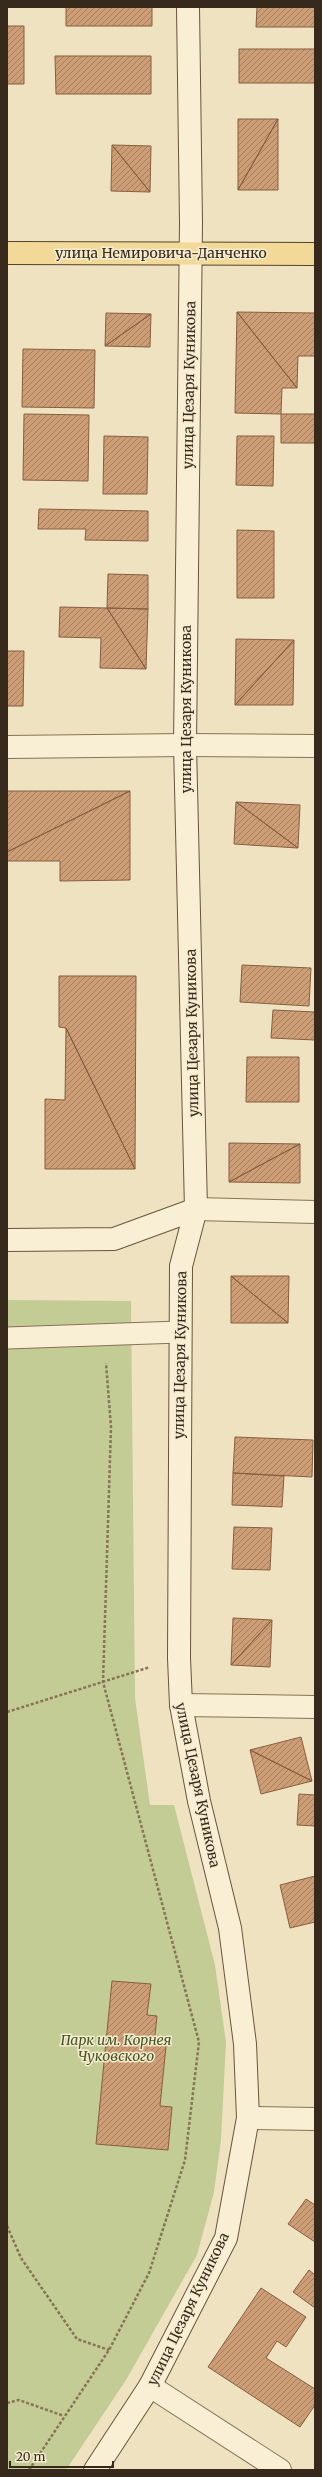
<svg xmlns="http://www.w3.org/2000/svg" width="322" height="2477" font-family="Merriweather,serif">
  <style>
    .park { fill: #c3cc95 }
    .building { fill: url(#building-hatch); stroke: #875e3e }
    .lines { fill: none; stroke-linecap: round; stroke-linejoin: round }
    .lane-casing { stroke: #877358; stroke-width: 23 }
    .street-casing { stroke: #877358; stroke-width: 24 }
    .secondary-casing { stroke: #69543c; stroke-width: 24 }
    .primary-casing { stroke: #55412d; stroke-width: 24 }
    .path { stroke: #877358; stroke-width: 2.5; stroke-dasharray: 3 2; stroke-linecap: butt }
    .lane { stroke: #f9efd4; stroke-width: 21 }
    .street { stroke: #f9efd4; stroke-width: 22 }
    .secondary { stroke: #f9efd4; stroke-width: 22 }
    .primary { stroke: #f2d997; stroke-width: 22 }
    .labels { text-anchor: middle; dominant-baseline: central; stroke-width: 3; stroke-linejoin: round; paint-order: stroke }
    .street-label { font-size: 14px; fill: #372a1d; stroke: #f5ecd0 }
    .park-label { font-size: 14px; font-style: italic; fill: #455323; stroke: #f5ecd0 }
  </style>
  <defs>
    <pattern id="building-hatch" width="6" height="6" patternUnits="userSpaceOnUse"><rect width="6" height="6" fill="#cd9d76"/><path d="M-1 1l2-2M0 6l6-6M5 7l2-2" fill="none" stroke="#a78060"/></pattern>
  </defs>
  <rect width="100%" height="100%" fill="#eee2c1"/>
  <path class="park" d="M 7,1300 L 131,1301 L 135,1698 L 150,1805 L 174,1805 L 215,1965 L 226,2042 L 221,2140 L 214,2192 L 197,2255 L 126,2380 L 66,2470 L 7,2470 Z"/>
  <path class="building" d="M 66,7 L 152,7 L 152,26 L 66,26 Z
    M 257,7 L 315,7 L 315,27 L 256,27 Z
    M 7,26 L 24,26 L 24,84 L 7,84 Z
    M 239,49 L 315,49 L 315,83 L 239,83 Z
    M 55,56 L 151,56 L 151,94 L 56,94 Z
    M 238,119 L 278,119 L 238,190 Z
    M 278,119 L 278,190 L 238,190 Z
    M 112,145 L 151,146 L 150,192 Z
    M 112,145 L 150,192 L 111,191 Z
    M 237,312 L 315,313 L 315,356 L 298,356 L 297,388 Z
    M 237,312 L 297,388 L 282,388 L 281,414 L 235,413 Z
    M 106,313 L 151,314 L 105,346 Z
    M 151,314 L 150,347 L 105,346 Z
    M 23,349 L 95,350 L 94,408 L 22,407 Z
    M 24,414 L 89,415 L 88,481 L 23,480 Z
    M 281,414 L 315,414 L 315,443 L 281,443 Z
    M 104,436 L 148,437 L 147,494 L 103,494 Z
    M 237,436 L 274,436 L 273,486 L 236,485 Z
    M 39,509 L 148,511 L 148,541 L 85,540 L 86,529 L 38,529 Z
    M 237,530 L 274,531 L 274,598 L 237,598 Z
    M 108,574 L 148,575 L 148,609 L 107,608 Z
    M 60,607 L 107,608 L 146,669 L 100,668 L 101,638 L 59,637 Z
    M 107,608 L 148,609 L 146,669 Z
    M 236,639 L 294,640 L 235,705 Z
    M 294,640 L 293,705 L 235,705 Z
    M 7,651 L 24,651 L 23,706 L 7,706 Z
    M 7,791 L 130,791 L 7,852 Z
    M 130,791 L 130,880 L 60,881 L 60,861 L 7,861 L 7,852 Z
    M 236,802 L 298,848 L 234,844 Z
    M 236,802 L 300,805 L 298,848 Z
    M 242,965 L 311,968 L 309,1006 L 240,1002 Z
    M 59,976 L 136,976 L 135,1169 L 66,1028 L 59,1027 Z
    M 273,1010 L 315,1012 L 315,1040 L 271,1038 Z
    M 66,1028 L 135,1169 L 45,1169 L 45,1099 L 65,1100 Z
    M 247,1057 L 299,1057 L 299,1102 L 246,1102 Z
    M 229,1143 L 300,1144 L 229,1182 Z
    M 300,1144 L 300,1183 L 229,1182 Z
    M 231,1276 L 289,1276 L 288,1323 Z
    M 231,1276 L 288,1323 L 231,1323 Z
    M 235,1437 L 313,1440 L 312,1477 L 233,1473 Z
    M 233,1473 L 284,1476 L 282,1507 L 232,1505 Z
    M 234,1527 L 272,1528 L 270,1570 L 232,1569 Z
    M 233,1618 L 272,1620 L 231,1665 Z
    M 272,1620 L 270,1667 L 231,1665 Z
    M 301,1737 L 312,1781 L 250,1750 Z
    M 250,1750 L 312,1781 L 261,1794 Z
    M 299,1794 L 315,1795 L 315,1826 L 297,1825 Z
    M 315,1876 L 315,1922 L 290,1928 L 280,1885 Z
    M 112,1981 L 151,1984 L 147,2015 L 157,2016 L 154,2045 L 166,2046 L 160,2106 L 172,2107 L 168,2150 L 96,2144 Z
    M 306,2199 L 315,2205 L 315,2242 L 288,2224 Z
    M 309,2270 L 315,2275 L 315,2308 L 293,2292 Z
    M 261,2288 L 306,2317 L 286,2347 L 277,2341 L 266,2358 L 315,2389 L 315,2405 L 300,2427 L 208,2367 Z"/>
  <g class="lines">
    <g class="lane-casing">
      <path id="lane" d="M 7,1338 L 180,1332"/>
    </g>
    <g class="street-casing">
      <path id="street" d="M 7,747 L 185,745 L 315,746
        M 196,1209 L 315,1212
        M 181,1705 L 315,1707
        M 248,2118 L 315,2119
        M 150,2386 L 280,2470"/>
    </g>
    <g class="secondary-casing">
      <path id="secondary" d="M 7,1240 L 114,1239 L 196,1209
        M 95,2470 L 150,2386 L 226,2238 L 248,2118 L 245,2044 L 230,1928 L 199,1801 L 181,1705 L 179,1658 L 181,1266 L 196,1209 L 185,745 L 191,223 L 188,7"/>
    </g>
    <g class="primary-casing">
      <path id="primary" d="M 7,253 L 315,254"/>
    </g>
    <path class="path" d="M 7,1712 L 150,1667
      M 7,2226 L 21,2258 L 77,2339 L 109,2350
      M 7,2403 L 19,2400 L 64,2416
      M 29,2470 L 109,2350 L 149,2273 L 185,2160 L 199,2042 L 103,1682 L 111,1427 L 106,1363"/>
    <use href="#lane" class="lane"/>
    <use href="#street" class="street"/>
    <use href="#secondary" class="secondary"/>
    <use href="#primary" class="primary"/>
  </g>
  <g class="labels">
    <g class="street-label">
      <text x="161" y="253">улица Немировича-Данченко</text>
      <text transform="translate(189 385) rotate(-89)">улица Цезаря Куникова</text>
      <text transform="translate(186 709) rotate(-90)">улица Цезаря Куникова</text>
      <text transform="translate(192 1033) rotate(-91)">улица Цезаря Куникова</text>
      <text transform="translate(180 1355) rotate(-89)">улица Цезаря Куникова</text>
      <text transform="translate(198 1785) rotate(78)">улица Цезаря Куникова</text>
      <text transform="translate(188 2309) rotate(-64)">улица Цезаря Куникова</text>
    </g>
    <g class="park-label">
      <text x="116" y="2040">Парк им. Корнея<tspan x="116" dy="16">Чуковского</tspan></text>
    </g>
  </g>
  <rect width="322" height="2477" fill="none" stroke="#372a1d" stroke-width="16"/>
  <path d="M10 2461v6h103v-6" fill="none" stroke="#372a1d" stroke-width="2"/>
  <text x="16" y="2461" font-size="12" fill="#372a1d" stroke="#f5ecd0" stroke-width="3" paint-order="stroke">20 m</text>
</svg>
